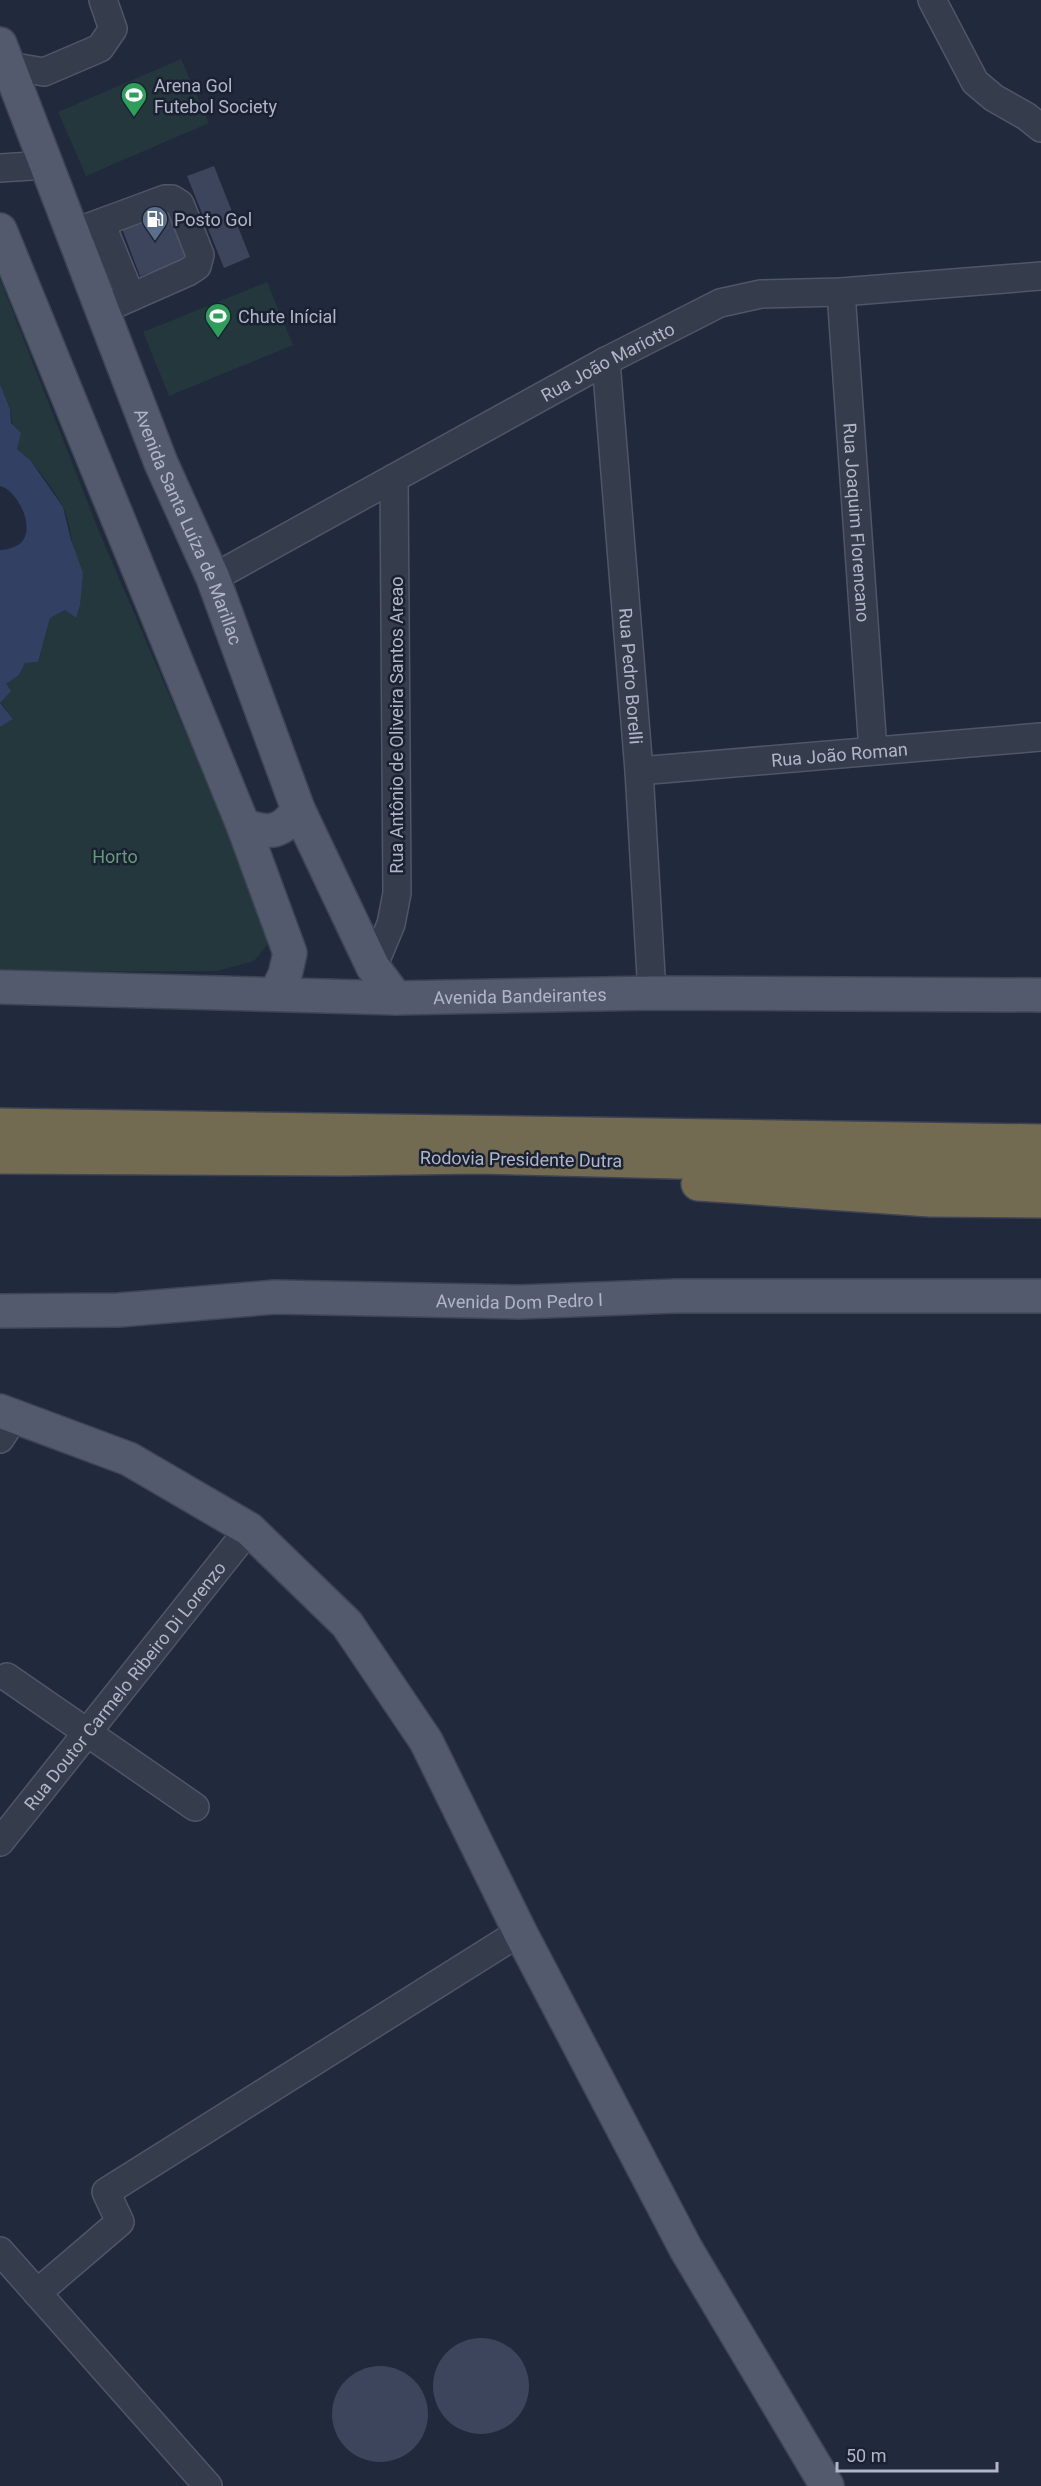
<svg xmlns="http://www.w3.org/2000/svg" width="1041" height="2486" font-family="Roboto,sans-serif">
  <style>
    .green { fill: #23373d }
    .water { fill: #324063 }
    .building { fill: #3d455d }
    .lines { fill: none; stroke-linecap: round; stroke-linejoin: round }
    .minor-casing { stroke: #505667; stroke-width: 30 }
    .major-casing { stroke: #3e4555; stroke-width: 36 }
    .highway-casing { stroke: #3d4354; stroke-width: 36 }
    .minor { stroke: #353c4c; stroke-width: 27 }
    .major { stroke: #535a6d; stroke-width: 33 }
    .highway { stroke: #736a52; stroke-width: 33 }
    .labels { text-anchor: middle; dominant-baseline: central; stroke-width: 5; stroke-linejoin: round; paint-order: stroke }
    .poi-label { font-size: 18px; fill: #b0b6c8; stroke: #1a2131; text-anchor: start }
    .street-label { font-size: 18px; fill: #b0b6c8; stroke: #1a2131 }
    .park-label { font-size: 18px; fill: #669b79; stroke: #1a2131 }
  </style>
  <rect width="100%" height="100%" fill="#21293c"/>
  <path class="green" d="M 181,59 L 209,123 L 86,176 L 58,112 Z
    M 0,279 L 100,534 L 263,913 L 268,944 L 254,961 L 217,971 L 0,972 L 0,727 L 13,719 L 0,702 L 6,684 L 19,675 L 25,663 L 38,662 L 50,618 L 65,610 L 76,618 C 74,587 76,533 63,507 C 53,487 33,462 17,449 L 10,409 L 0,384 Z
    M 267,282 L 293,345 L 169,396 L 143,332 Z"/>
  <path class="water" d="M 0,384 L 10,409 L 11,423 L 21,433 L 17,449 L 30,460 L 63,507 L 71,540 L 83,573 L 80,605 L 76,618 L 65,610 L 50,618 L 38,662 L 25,663 L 19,675 L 6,684 L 11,691 L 0,703 L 13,719 L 0,727 L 0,550 C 5,550 9,549 14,547 C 41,537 19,490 0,486 Z"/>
  <path class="building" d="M 214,166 L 250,257 L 224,268 L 187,176 Z
    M 171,208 L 189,259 L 140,276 L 121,226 Z
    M433 2386a48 48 0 1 1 96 0a48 48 0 1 1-96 0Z
    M332 2414a48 48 0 1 1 96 0a48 48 0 1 1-96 0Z"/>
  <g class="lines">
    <g class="minor-casing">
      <g id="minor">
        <path d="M 932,0 L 975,82 L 994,98 L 1026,116 L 1041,128"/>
        <path d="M 9,66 L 44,72 L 100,48 L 113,29 L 103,0"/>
        <path d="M 0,168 L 47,165"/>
        <path d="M 101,223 L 131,297"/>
        <path d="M 73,233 L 165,199 L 172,199 L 180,204 L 200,255 L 197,266 L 188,272 L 102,310"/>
        <path id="s1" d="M 841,292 L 873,751"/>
        <path id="s2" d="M 606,361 L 639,771 L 652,993"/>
        <path id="s3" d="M 213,578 L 606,361 L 720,303 L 761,294 L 841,292 L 1041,276"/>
        <path id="s4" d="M 639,771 L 1041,737"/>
        <path d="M 373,967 L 391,924 L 397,893 L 394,478"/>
        <path d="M 0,1439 L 15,1416"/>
        <path d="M 7,1677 L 195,1807"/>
        <path id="s5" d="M 0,1842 L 249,1529"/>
        <path d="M 0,2251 L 208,2486"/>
        <path d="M 37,2293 L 120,2222 L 106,2192 L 520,1932"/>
      </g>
    </g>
    <g class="major-casing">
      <g id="major">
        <path id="s6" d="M 0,44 L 161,463 L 213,578 L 298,809 L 373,967 L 396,998"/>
        <path d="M 0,230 L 243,825 L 290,953 L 285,975 L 276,993"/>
        <path d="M 243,825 C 269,835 283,833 298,809"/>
        <path id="s7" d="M 0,987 L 396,998 L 652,993 L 1041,995"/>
        <path id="s8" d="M 0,1311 L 119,1310 L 275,1297 L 519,1302 L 676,1296 L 1041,1296"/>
        <path d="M 0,1411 L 129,1459 L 249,1529 L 347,1624 L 426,1741 L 520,1932 L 686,2249 L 827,2486"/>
      </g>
    </g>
    <g class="highway-casing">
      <path id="highway" d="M 0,1125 L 1041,1141
        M 0,1157 L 343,1159 L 477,1157 L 1041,1171
        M 698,1184 L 930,1200 L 1041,1201"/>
    </g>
    <use href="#minor" class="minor"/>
    <use href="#major" class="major"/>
    <use href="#highway" class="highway"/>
  </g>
  <defs>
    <g id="stadium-pin" transform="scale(1.35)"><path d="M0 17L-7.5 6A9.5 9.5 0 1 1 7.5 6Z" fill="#2e9e5b" stroke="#1a2131"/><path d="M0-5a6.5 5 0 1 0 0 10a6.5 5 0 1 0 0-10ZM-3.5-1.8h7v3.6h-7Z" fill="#fff"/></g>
    <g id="fuel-pin" transform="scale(1.35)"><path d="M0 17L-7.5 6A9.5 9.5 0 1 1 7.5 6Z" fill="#5c6f8a" stroke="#1a2131"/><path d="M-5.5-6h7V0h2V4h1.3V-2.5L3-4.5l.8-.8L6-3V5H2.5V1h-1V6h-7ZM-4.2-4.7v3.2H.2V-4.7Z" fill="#fff"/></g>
  </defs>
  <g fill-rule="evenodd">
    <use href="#stadium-pin" x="134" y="95"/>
    <use href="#fuel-pin" x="155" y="219"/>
    <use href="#stadium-pin" x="218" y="316"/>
  </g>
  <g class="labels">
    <g class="poi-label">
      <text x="154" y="85">Arena Gol<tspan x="154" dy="21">Futebol Society</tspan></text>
      <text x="174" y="219">Posto Gol</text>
      <text x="238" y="316">Chute Inícial</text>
    </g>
    <g class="street-label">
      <text stroke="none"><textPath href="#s3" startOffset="450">Rua João Mariotto</textPath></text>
      <text stroke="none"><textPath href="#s1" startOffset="231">Rua Joaquim Florencano</textPath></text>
      <text stroke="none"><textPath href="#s6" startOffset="518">Avenida Santa Luíza de Marillac</textPath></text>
      <text stroke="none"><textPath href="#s2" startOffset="316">Rua Pedro Borelli</textPath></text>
      <text transform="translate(396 725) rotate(-90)">Rua Antônio de Oliveira Santos Areao</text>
      <text stroke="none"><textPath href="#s4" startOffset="201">Rua João Roman</textPath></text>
      <text stroke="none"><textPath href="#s7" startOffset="520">Avenida Bandeirantes</textPath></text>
      <text transform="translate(521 1159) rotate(1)">Rodovia Presidente Dutra</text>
      <text stroke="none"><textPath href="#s8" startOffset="520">Avenida Dom Pedro I</textPath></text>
      <text stroke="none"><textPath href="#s5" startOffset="200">Rua Doutor Carmelo Ribeiro Di Lorenzo</textPath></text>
    </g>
    <g class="park-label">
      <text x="115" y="856">Horto</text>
    </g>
  </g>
  <path d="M837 2462v9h160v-9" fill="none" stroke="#b0b6c8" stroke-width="3"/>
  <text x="846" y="2462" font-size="18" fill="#b0b6c8" stroke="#1a2131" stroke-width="4.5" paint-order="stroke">50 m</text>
</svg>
